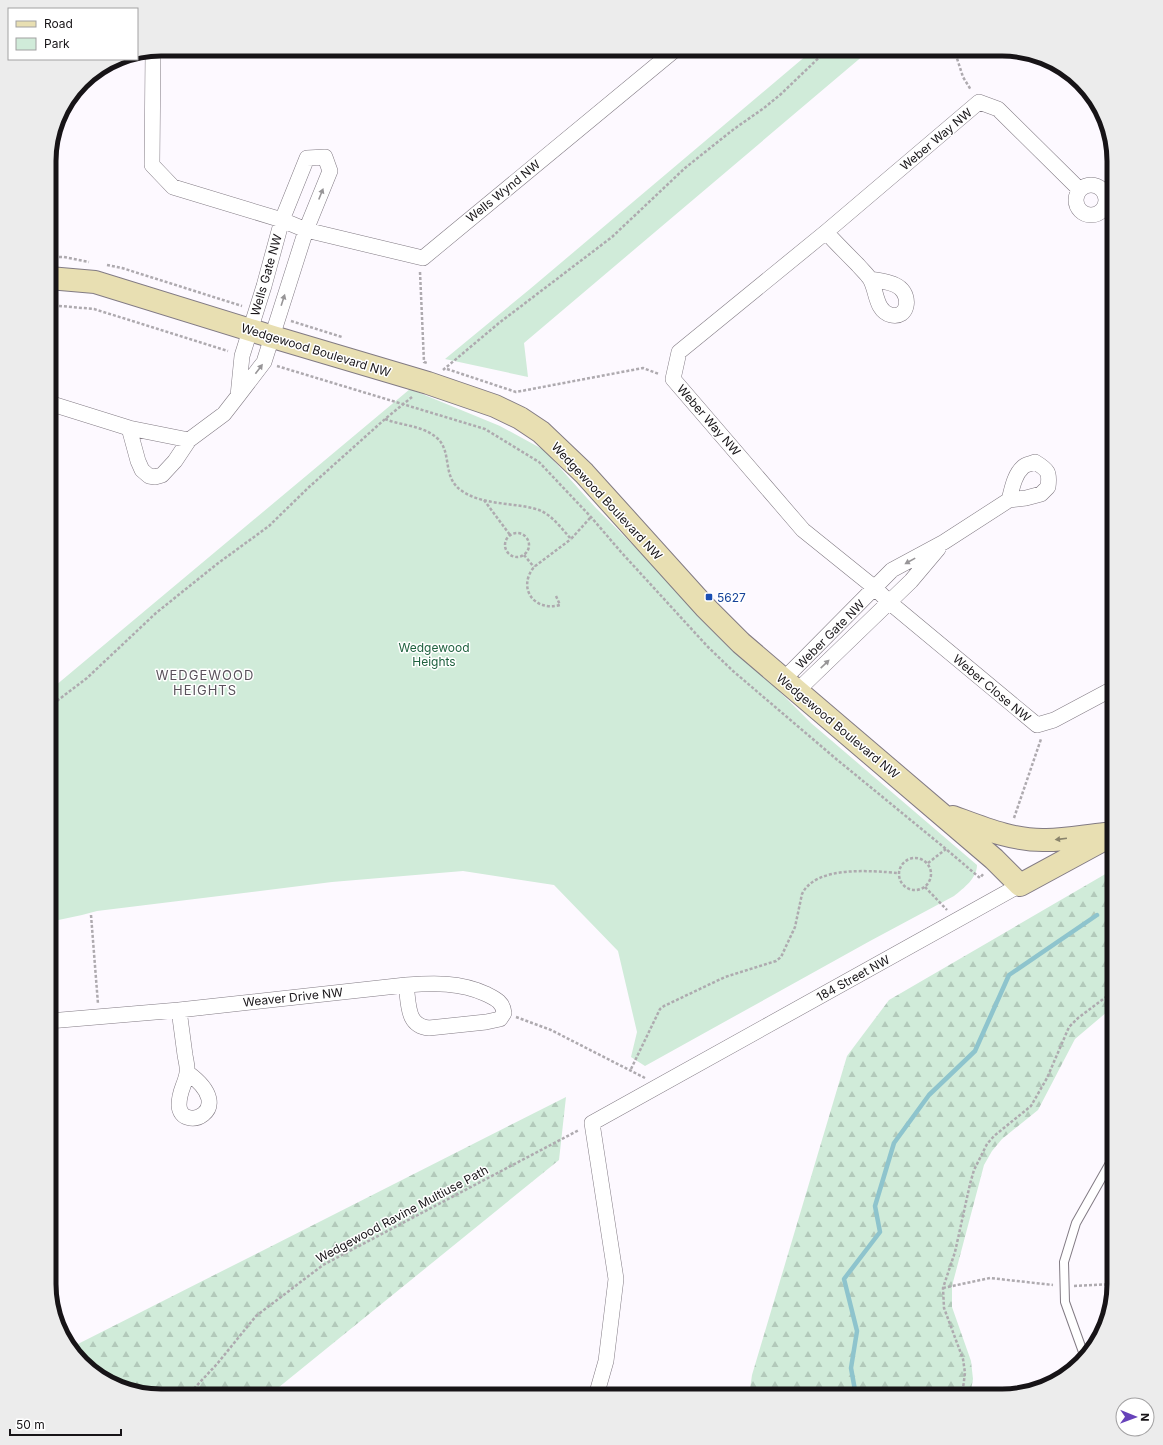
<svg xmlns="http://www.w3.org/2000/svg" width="1163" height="1445" font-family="Inter,sans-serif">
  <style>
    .forest { fill: url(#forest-firs) }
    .park { fill: #d0ebd9 }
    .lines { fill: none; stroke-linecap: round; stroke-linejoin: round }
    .stream { stroke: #8ec4cd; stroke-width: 4.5 }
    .lane-casing { stroke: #827b84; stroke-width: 10 }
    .street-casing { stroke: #827b84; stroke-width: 16 }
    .secondary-casing { stroke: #827b84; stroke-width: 24 }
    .path { stroke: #aeaaaf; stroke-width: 2.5; stroke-dasharray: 3 2; stroke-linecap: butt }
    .lane { stroke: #fff; stroke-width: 8 }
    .street { stroke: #fff; stroke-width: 15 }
    .secondary { stroke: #e8dfb2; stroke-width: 22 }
    .oneway { fill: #979597 }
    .oneway2 { fill: #8a846c }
    .transit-dot { fill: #1a4fb4; stroke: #fff; stroke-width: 1.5 }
    .labels { text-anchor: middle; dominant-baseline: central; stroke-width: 3; stroke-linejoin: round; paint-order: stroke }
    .street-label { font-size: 12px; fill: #171417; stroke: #fff }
    .transit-label { font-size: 12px; fill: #164399; stroke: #fff; text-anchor: start }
    .park-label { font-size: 12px; fill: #1f613f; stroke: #fff }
    .neighbourhood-label { font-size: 13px; letter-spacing: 1px; fill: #59525b; stroke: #fff }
    .rim { fill: none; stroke: #171417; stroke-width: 5 }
  </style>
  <defs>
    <pattern id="forest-firs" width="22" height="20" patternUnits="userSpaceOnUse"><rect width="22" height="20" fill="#d0ebd9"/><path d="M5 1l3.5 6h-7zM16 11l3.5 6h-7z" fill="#b2c9ba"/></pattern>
  </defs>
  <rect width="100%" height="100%" fill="#fdf9ff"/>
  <path class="forest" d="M 1114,869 L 1114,1006 L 1075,1039 L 1038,1110 L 1002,1139 L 992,1151 L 984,1165 L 952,1286 L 952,1307 L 971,1361 L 973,1379 L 970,1396 L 749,1396 L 752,1375 L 847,1056 L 889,1000 Z
    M 566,1097 L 559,1160 L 268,1396 L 161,1396 L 111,1384 L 70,1348 Z"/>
  <path class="park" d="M 814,49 L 871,49 L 524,343 L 528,377 L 445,359 L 530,289 Z
    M 410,389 L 500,426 L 544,450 L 595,507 L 811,723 L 977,865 C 977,878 964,888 954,896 L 870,941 L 645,1066 L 631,1057 L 637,1032 L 618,951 L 554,885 L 463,871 L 332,882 L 97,911 L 82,915 L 49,922 L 49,691 Z"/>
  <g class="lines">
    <path class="stream" d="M 856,1396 L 851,1368 L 857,1331 L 844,1279 L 880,1232 L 875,1206 L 894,1143 L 929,1095 L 975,1051 L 1009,975 L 1097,915"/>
    <g class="lane-casing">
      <path id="lane" d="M 1083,1352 L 1065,1302 L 1064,1262 L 1076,1223 L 1114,1156"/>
    </g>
    <g class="street-casing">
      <path id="street" d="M 153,51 L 152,165 L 173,187 L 282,220 L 306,230 L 423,258 L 676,49
        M1076 200a15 15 0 1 1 30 0a15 15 0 1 1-30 0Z
        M 1080,190 L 998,109 L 979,102 L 826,232 L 679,352 L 673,379 L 803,530 L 875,588 L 889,602 L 1037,725 L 1054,720 L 1114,688
        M 826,232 C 836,243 847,254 858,265 C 862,270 867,274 870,279 C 877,290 875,311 891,315 C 908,319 911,297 900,288 C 893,282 880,281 871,279
        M 49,403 L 129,428 L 189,440
        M 129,428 L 138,461 L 142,470 L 149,476 L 155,477 L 162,475 L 175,461 L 189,440 L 224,414 L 238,396 L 264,362 L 306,230 L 330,171 L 325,157 L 307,158 L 282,220 L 264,286 L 242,356 L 238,396
        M 784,679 L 892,570 L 944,542 L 1009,500 L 1026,498 L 1041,494 L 1048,487 C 1050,472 1048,470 1035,462 C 1031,464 1026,464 1023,467 C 1014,475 1012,489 1009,500
        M 797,691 L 911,581 L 938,549
        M 179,1010 C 181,1025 183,1040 185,1055 C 186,1061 188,1068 187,1073 C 185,1085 179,1091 179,1105 C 180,1134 240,1111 188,1073
        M 49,1021 L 179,1010 L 406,985 C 434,983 460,982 486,994 C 496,999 503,1002 504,1013 L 500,1019 L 486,1022 L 429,1028 C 406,1026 409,1003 406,985
        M 596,1396 L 606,1361 L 616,1279 L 592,1123 L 1020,885"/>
    </g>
    <g class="secondary-casing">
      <path id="secondary" d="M 49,278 L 95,282 L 273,337 L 428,383 L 495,406 L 520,418 L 541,432 L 584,473 L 705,607 L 741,643 L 994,859 L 1020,885 L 1114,834
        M 953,817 C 983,828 1014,841 1046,840 C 1066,840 1085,836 1105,834"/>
    </g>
    <path class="path" d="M 954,49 L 963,77 L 971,90
      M 1109,221 L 1114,227
      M 49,257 L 64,257 L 89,262
      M 107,265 L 122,268 L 242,306
      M 420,272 L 424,362 L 427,363
      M 49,305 L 94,309 L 228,351
      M 291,321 L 342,337
      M 277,366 L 485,429 L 539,462 L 591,517 L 621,552 L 708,647 L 733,671 L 835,758 L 946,849 L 980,878 L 984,873
      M 447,369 L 516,392 L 643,368 L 659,374
      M 443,370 L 499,323 L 612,237 L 685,168 L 734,129 L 764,108 L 781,94 L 828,49
      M 385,419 C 402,426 422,425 437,438 C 453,452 441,477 462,491 C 484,506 515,502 539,510 C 552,515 562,529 571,539 L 591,517
      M 484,500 L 510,535
      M505 545a12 12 0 1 1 24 0a12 12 0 1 1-24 0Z
      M 524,555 L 534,567
      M 556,596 L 560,605 C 534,612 517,588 534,567 L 571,539
      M 49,707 L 87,678 L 156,613 L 217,564 L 269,526 L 308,488 L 385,419 L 412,397
      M 1014,818 L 1041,739
      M899 874a16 16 0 1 1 32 0a16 16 0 1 1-32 0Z
      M 928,863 L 946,849
      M 925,887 L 947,910
      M 91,915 L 98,1004
      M 516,1017 L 551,1030 L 645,1078
      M 631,1069 L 660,1009 L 664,1006 L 725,977 L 776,961 L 781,957 L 795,927 L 802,894 C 816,865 872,871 898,873
      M 1074,1286 L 1114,1284
      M 943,1288 L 990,1278 L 1053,1285
      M 187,1396 L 217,1364 L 256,1316 L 323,1265 L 579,1130
      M 962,1396 L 965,1373 L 963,1359 L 944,1308 L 943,1288 L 955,1252 L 970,1184 L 974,1170 L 987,1144 L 994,1136 L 1031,1106 L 1047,1078 L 1069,1027 L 1078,1018 L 1114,991"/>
    <use href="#lane" class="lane"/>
    <use href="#street" class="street"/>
    <use href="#secondary" class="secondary"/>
  </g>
  <defs><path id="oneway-solid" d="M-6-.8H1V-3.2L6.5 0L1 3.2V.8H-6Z"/></defs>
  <g class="oneway">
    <use href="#oneway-solid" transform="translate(321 194) rotate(-68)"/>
    <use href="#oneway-solid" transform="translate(283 300) rotate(-72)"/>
    <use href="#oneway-solid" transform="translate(259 369) rotate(-53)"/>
    <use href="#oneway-solid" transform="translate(910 561) rotate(151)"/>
    <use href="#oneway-solid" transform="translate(825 664) rotate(-44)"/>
  </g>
  <use class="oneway2" href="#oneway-solid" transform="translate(1061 839) rotate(173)"/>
  <rect class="transit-dot" x="705" y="593" width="8" height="8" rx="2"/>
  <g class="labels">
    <g class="street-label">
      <text transform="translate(936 139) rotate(-40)">Weber Way NW</text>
      <text transform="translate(503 191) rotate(-39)">Wells Wynd NW</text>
      <text transform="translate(266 275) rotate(-74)">Wells Gate NW</text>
      <text transform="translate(316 350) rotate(17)">Wedgewood Boulevard NW</text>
      <text transform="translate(709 420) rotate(49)">Weber Way NW</text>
      <text transform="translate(607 501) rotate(47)">Wedgewood Boulevard NW</text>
      <text transform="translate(830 634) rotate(-45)">Weber Gate NW</text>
      <text transform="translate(992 688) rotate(40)">Weber Close NW</text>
      <text transform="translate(838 726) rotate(40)">Wedgewood Boulevard NW</text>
      <text transform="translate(853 978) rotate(-29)">184 Street NW</text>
      <text transform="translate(293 997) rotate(-6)">Weaver Drive NW</text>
      <text transform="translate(402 1214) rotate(-28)">Wedgewood Ravine Multiuse Path</text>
    </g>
    <g class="transit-label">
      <text x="717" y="597">5627</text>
    </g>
    <g class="park-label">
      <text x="434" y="647">Wedgewood<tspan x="434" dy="14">Heights</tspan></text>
    </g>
    <g class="neighbourhood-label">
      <text x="205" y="675">WEDGEWOOD<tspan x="205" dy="15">HEIGHTS</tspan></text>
    </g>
  </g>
  <path d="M0 0H1163V1445H0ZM161 56H1002A105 105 0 0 1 1107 161V1284A105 105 0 0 1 1002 1389H161A105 105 0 0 1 56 1284V161A105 105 0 0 1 161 56Z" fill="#ececec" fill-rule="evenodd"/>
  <path class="rim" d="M161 56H1002A105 105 0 0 1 1107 161V1284A105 105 0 0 1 1002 1389H161A105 105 0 0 1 56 1284V161A105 105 0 0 1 161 56Z"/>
  <rect x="8" y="8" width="130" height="52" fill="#ffffff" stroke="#a2a1a2"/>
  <rect x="16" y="21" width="20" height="6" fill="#e8dfb2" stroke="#a2a1a2"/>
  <text x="44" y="28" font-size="12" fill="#171417">Road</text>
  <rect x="16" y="38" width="20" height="12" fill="#d0ebd9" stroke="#a2a1a2"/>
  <text x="44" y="48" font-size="12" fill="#171417">Park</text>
  <g transform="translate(1135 1417) rotate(91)"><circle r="19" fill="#ffffff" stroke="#a2a1a2"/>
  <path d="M0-3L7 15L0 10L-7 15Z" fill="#6742ba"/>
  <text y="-6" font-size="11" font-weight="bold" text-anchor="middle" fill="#171417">N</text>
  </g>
  <path d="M10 1429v6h111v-6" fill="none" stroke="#171417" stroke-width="2"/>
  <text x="16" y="1429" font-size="12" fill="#171417" stroke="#ffffff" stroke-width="3" paint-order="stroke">50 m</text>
</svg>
